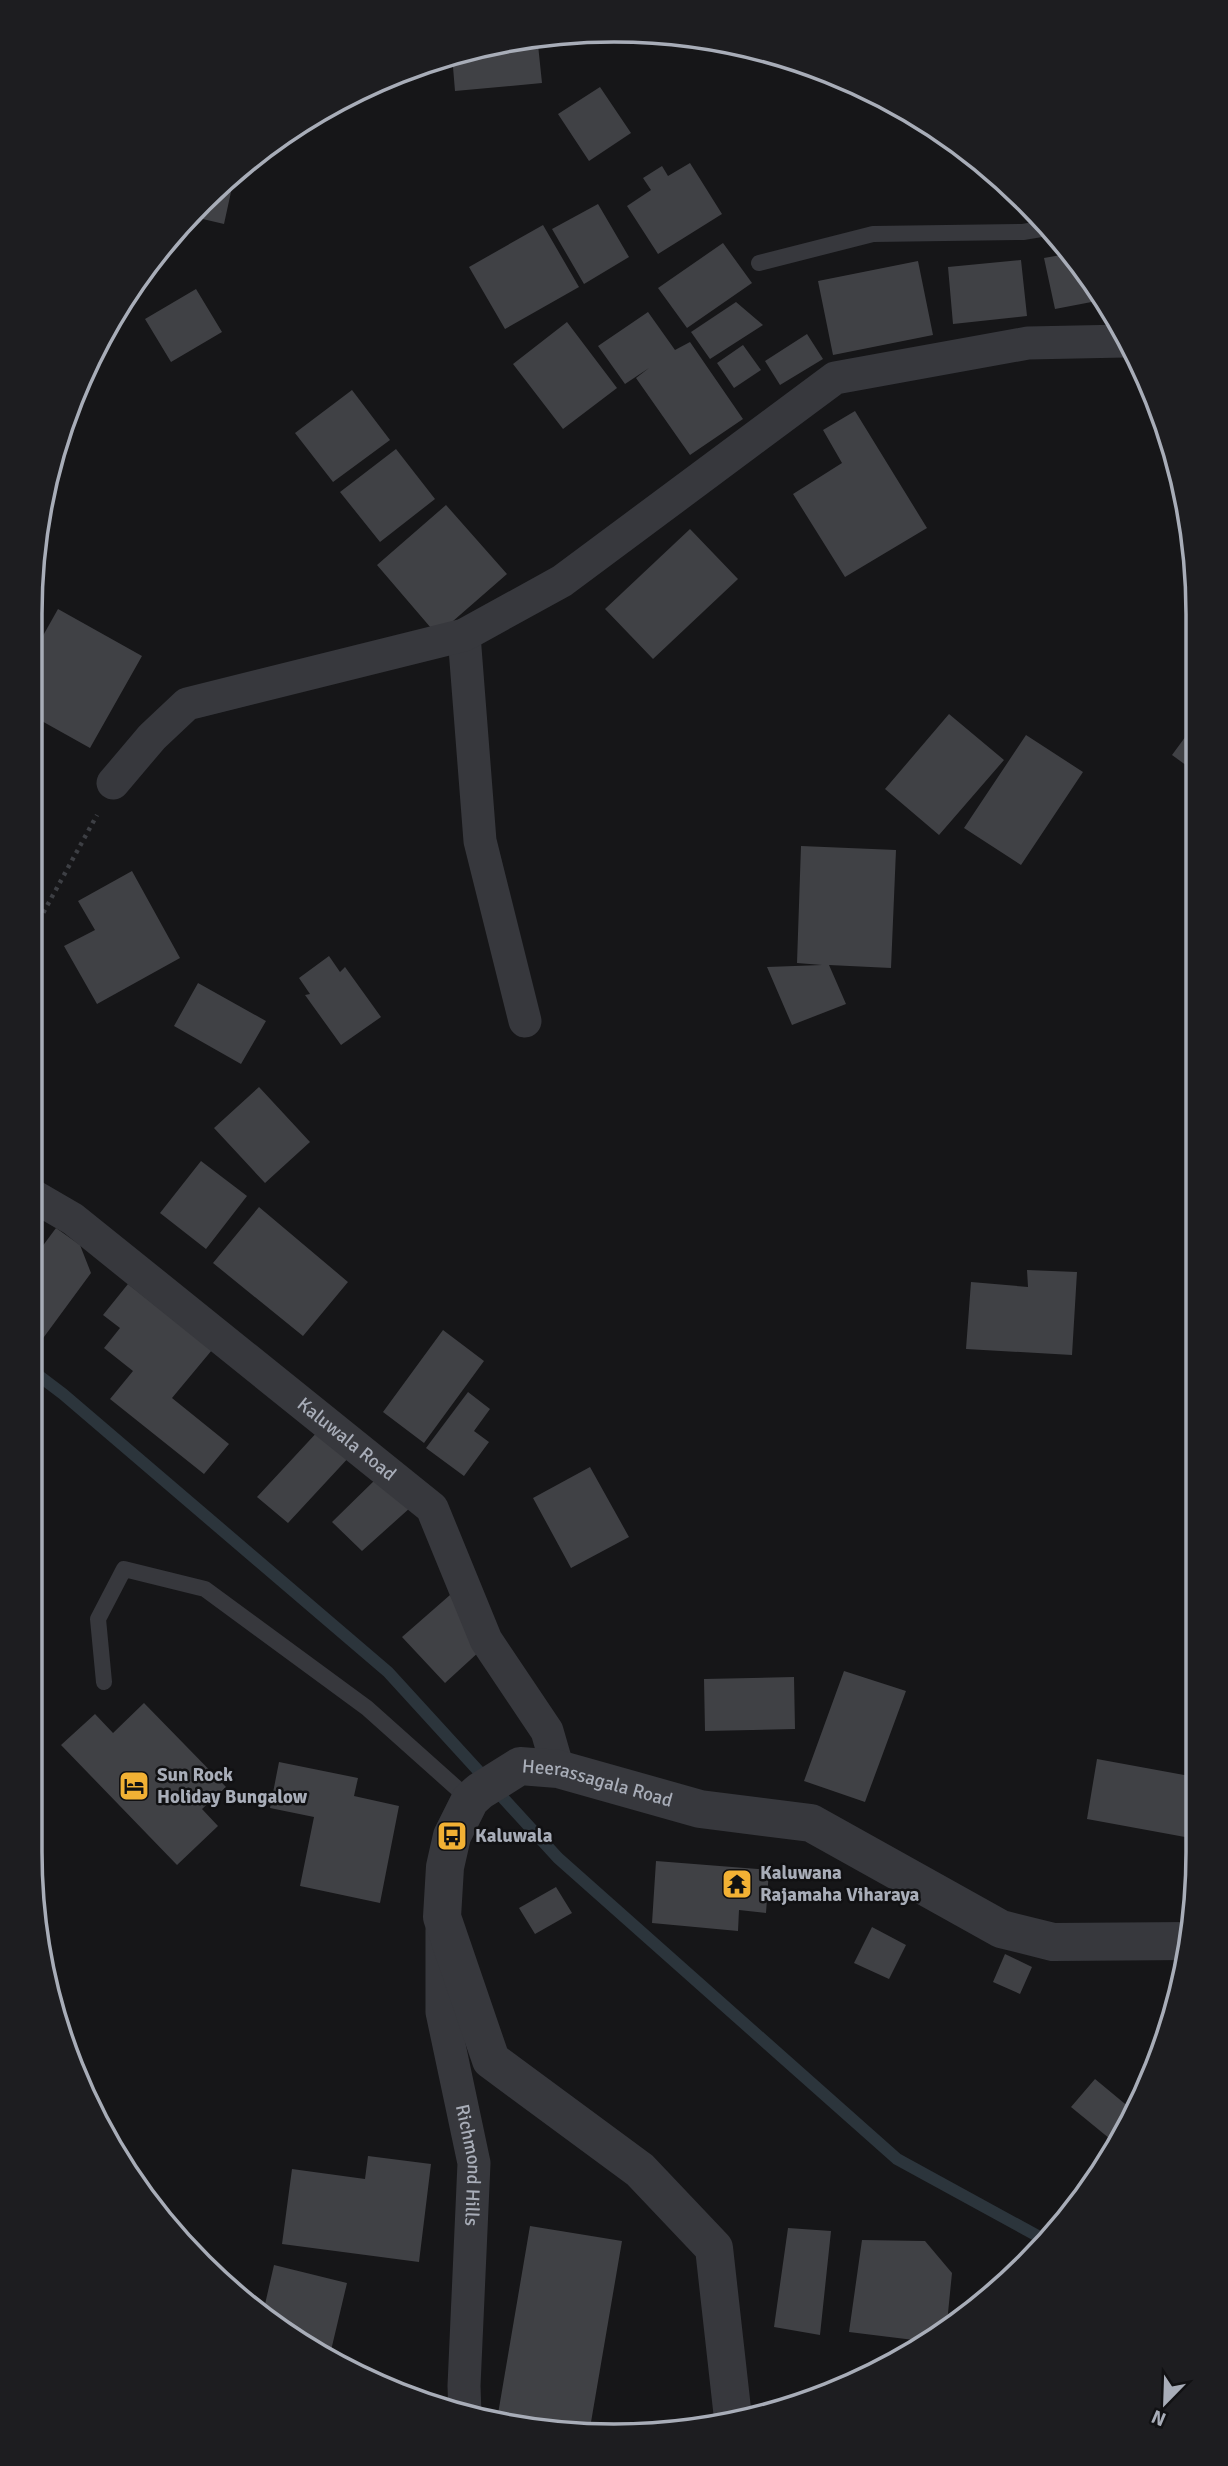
<svg xmlns="http://www.w3.org/2000/svg" width="1228" height="2466" font-family="Signika,sans-serif">
  <style>
    .lines { fill: none; stroke-linecap: round; stroke-linejoin: round }
    .stream { stroke: #2c353c; stroke-width: 12 }
    .building { fill: #404145 }
    .path { stroke: #3d3f44; stroke-width: 4.5; stroke-dasharray: 3.5 5; stroke-linecap: butt }
    .service { stroke: #37383d; stroke-width: 16 }
    .minor { stroke: #37383d; stroke-width: 33 }
    .tertiary { stroke: #37383d; stroke-width: 38 }
    .labels { text-anchor: middle; dominant-baseline: central; stroke-width: 5; stroke-linejoin: round; paint-order: stroke }
    .street-label { font-size: 19px; fill: #a8adb8; stroke: #111113 }
    .poi-label { font-size: 19px; font-weight: bold; fill: #a8adb8; stroke: #111113; text-anchor: start }
    .rim { fill: none; stroke: #a8adb8; stroke-width: 3.5 }
  </style>
  <rect width="100%" height="100%" fill="#161618"/>
  <g class="lines">
    <path class="stream" d="M 30,1369 L 63,1394 L 388,1672 L 558,1858 L 897,2159 L 1045,2240"/>
  </g>
  <path class="building" d="M 537,35 L 542,83 L 455,91 L 452,55 Z
    M 600,87 L 631,133 L 589,161 L 558,114 Z
    M 690,163 L 722,214 L 658,254 L 627,206 L 651,190 L 643,178 L 662,166 L 668,176 Z
    M 236,169 L 224,224 L 190,216 L 228,175 Z
    M 598,204 L 629,257 L 584,284 L 552,229 Z
    M 543,225 L 579,287 L 505,329 L 469,267 Z
    M 723,243 L 752,283 L 687,328 L 658,288 Z
    M 1072,253 L 1078,259 L 1102,300 L 1055,309 L 1044,258 Z
    M 1021,260 L 1027,316 L 953,324 L 948,267 Z
    M 918,261 L 933,335 L 833,355 L 818,281 Z
    M 196,289 L 222,332 L 171,362 L 145,319 Z
    M 736,302 L 763,325 L 710,359 L 691,332 Z
    M 648,312 L 675,350 L 690,342 L 743,419 L 690,455 L 636,378 L 649,368 L 625,384 L 598,346 Z
    M 567,322 L 617,388 L 563,429 L 513,364 Z
    M 807,334 L 823,359 L 780,385 L 765,361 Z
    M 743,345 L 761,370 L 734,388 L 717,363 Z
    M 352,390 L 390,440 L 333,482 L 295,433 Z
    M 855,411 L 927,528 L 845,577 L 793,494 L 842,463 L 823,430 Z
    M 396,449 L 435,499 L 380,542 L 340,492 Z
    M 446,505 L 507,574 L 437,635 L 377,565 Z
    M 690,529 L 738,579 L 653,659 L 605,609 Z
    M 58,609 L 142,656 L 90,748 L 31,715 L 31,657 Z
    M 949,714 L 1004,760 L 939,835 L 885,789 Z
    M 1194,725 L 1194,771 L 1172,755 Z
    M 1026,735 L 1083,772 L 1021,865 L 964,828 Z
    M 801,846 L 896,850 L 891,968 L 829,965 L 846,1004 L 792,1025 L 767,967 L 822,965 L 797,963 Z
    M 132,871 L 180,958 L 97,1004 L 64,946 L 95,930 L 78,901 Z
    M 329,956 L 340,972 L 345,967 L 381,1017 L 341,1045 L 305,995 L 310,994 L 299,978 Z
    M 198,983 L 266,1021 L 241,1064 L 174,1026 Z
    M 259,1087 L 310,1142 L 265,1183 L 214,1128 Z
    M 201,1161 L 247,1196 L 206,1249 L 160,1213 Z
    M 30,1205 L 47,1216 L 30,1238 Z
    M 259,1207 L 348,1282 L 303,1336 L 213,1263 Z
    M 56,1228 L 80,1245 L 91,1273 L 41,1341 L 30,1333 L 30,1263 Z
    M 1027,1270 L 1077,1272 L 1072,1355 L 966,1349 L 971,1282 L 1028,1287 Z
    M 128,1284 L 212,1350 L 172,1398 L 229,1444 L 204,1474 L 110,1399 L 133,1371 L 104,1348 L 120,1328 L 103,1315 Z
    M 443,1330 L 484,1361 L 424,1443 L 383,1412 Z
    M 468,1392 L 490,1409 L 474,1431 L 489,1442 L 464,1476 L 426,1448 Z
    M 320,1429 L 351,1455 L 288,1523 L 257,1497 Z
    M 590,1467 L 629,1537 L 571,1568 L 533,1498 Z
    M 378,1477 L 411,1507 L 362,1551 L 332,1522 Z
    M 450,1595 L 481,1650 L 445,1683 L 402,1637 Z
    M 844,1671 L 906,1691 L 865,1802 L 804,1781 Z
    M 794,1677 L 795,1729 L 705,1731 L 704,1679 Z
    M 144,1703 L 226,1787 L 202,1809 L 218,1826 L 177,1865 L 61,1745 L 95,1714 L 113,1733 Z
    M 1097,1759 L 1195,1777 L 1185,1837 L 1087,1819 Z
    M 279,1762 L 358,1778 L 354,1796 L 399,1806 L 380,1903 L 300,1886 L 314,1817 L 270,1808 Z
    M 656,1861 L 769,1870 L 766,1913 L 739,1910 L 738,1931 L 652,1923 Z
    M 556,1887 L 572,1913 L 535,1934 L 519,1908 Z
    M 872,1927 L 906,1945 L 889,1979 L 854,1963 Z
    M 1005,1954 L 1032,1967 L 1020,1994 L 993,1982 Z
    M 1095,2079 L 1136,2113 L 1115,2143 L 1071,2107 Z
    M 368,2156 L 431,2164 L 419,2262 L 282,2244 L 292,2169 L 365,2179 Z
    M 530,2226 L 622,2241 L 590,2428 L 498,2414 Z
    M 788,2228 L 831,2231 L 820,2335 L 774,2327 Z
    M 862,2240 L 925,2241 L 952,2273 L 947,2323 L 922,2341 L 849,2332 Z
    M 274,2265 L 347,2283 L 329,2359 L 290,2338 L 263,2313 Z"/>
  <g class="lines">
    <path class="path" d="M 31,935 L 97,815"/>
    <path class="service" d="M 759,263 L 873,234 L 1023,232 L 1047,228
      M 104,1682 L 98,1619 L 124,1569 L 205,1589 L 367,1708 L 470,1800"/>
    <g class="minor">
      <path d="M 464,635 L 480,841 L 525,1021"/>
      <path d="M 113,783 L 152,737 L 187,704 L 464,635 L 562,581 L 835,378 L 1028,343 L 1125,341"/>
      <path id="s1" d="M 30,1194 L 73,1219 L 432,1508 L 486,1640 L 547,1731 L 558,1769"/>
      <path id="s2" d="M 442,1930 L 442,2012 L 474,2163 L 464,2386 L 465,2415"/>
    </g>
    <path class="tertiary" id="s3" d="M 733,2418 L 714,2248 L 640,2170 L 491,2060 L 442,1917 L 445,1867 L 452,1836 L 470,1800 L 480,1791 L 520,1766 L 558,1769 L 700,1809 L 811,1823 L 1001,1929 L 1053,1942 L 1189,1941"/>
  </g>
  <defs>
    <g id="hotel-square" transform="scale(1.575)"><rect x="-9" y="-9" width="18" height="18" rx="4" fill="#f2b134" stroke="#111113"/><path d="M-6-4.5h1.5V1H6V5H4.5V3h-9V5H-6ZM-4 0a1.8 1.8 0 1 1 3.6 0ZM.5 0V-2.5h3Q6-2.5 6 0Z" fill="#111"/></g>
    <g id="bus-square" transform="scale(1.575)"><rect x="-9" y="-9" width="18" height="18" rx="4" fill="#f2b134" stroke="#111113"/><path d="M-5-6H5V4H4V6H2V4H-2V6H-4V4H-5ZM-3.5-4V0h7V-4ZM-3.5 1.2v1.5H-2V1.2ZM2 1.2v1.5H3.5V1.2Z" fill="#111"/></g>
    <g id="temple-square" transform="scale(1.575)"><rect x="-9" y="-9" width="18" height="18" rx="4" fill="#f2b134" stroke="#111113"/><path d="M0-6L5-2H3V0L6.5 2.5H4V6H1.5V3h-3V6H-4V2.5H-6.5L-3 0V-2H-5Z" fill="#111"/></g>
  </defs>
  <g fill-rule="evenodd">
    <use href="#hotel-square" x="134" y="1786"/>
    <use href="#bus-square" x="452" y="1836"/>
    <use href="#temple-square" x="737" y="1884"/>
  </g>
  <g class="labels">
    <g class="street-label">
      <text stroke="none"><textPath href="#s1" startOffset="401">Kaluwala Road</textPath></text>
      <text stroke="none"><textPath href="#s3" startOffset="877">Heerassagala Road</textPath></text>
      <text stroke="none"><textPath href="#s2" startOffset="238">Richmond Hills</textPath></text>
    </g>
    <g class="poi-label">
      <text x="157" y="1775">Sun Rock<tspan x="157" dy="22">Holiday Bungalow</tspan></text>
      <text x="475" y="1836">Kaluwala</text>
      <text x="760" y="1873">Kaluwana<tspan x="760" dy="22">Rajamaha Viharaya</tspan></text>
    </g>
  </g>
  <path d="M0 0H1228V2466H0ZM614 42H614A572 572 0 0 1 1186 614V1852A572 572 0 0 1 614 2424H614A572 572 0 0 1 42 1852V614A572 572 0 0 1 614 42Z" fill="#1d1d20" fill-rule="evenodd"/>
  <path class="rim" d="M614 42H614A572 572 0 0 1 1186 614V1852A572 572 0 0 1 614 2424H614A572 572 0 0 1 42 1852V614A572 572 0 0 1 614 42Z"/>
  <g transform="translate(1165 2403) rotate(203)" stroke="#111113" stroke-width="5" paint-order="stroke">
  <path d="M0-5L12 26L0 18L-12 26Z" fill="#a8adb8"/>
  <text y="-10" font-size="19" font-weight="bold" text-anchor="middle" fill="#a8adb8">N</text>
  </g>
</svg>
